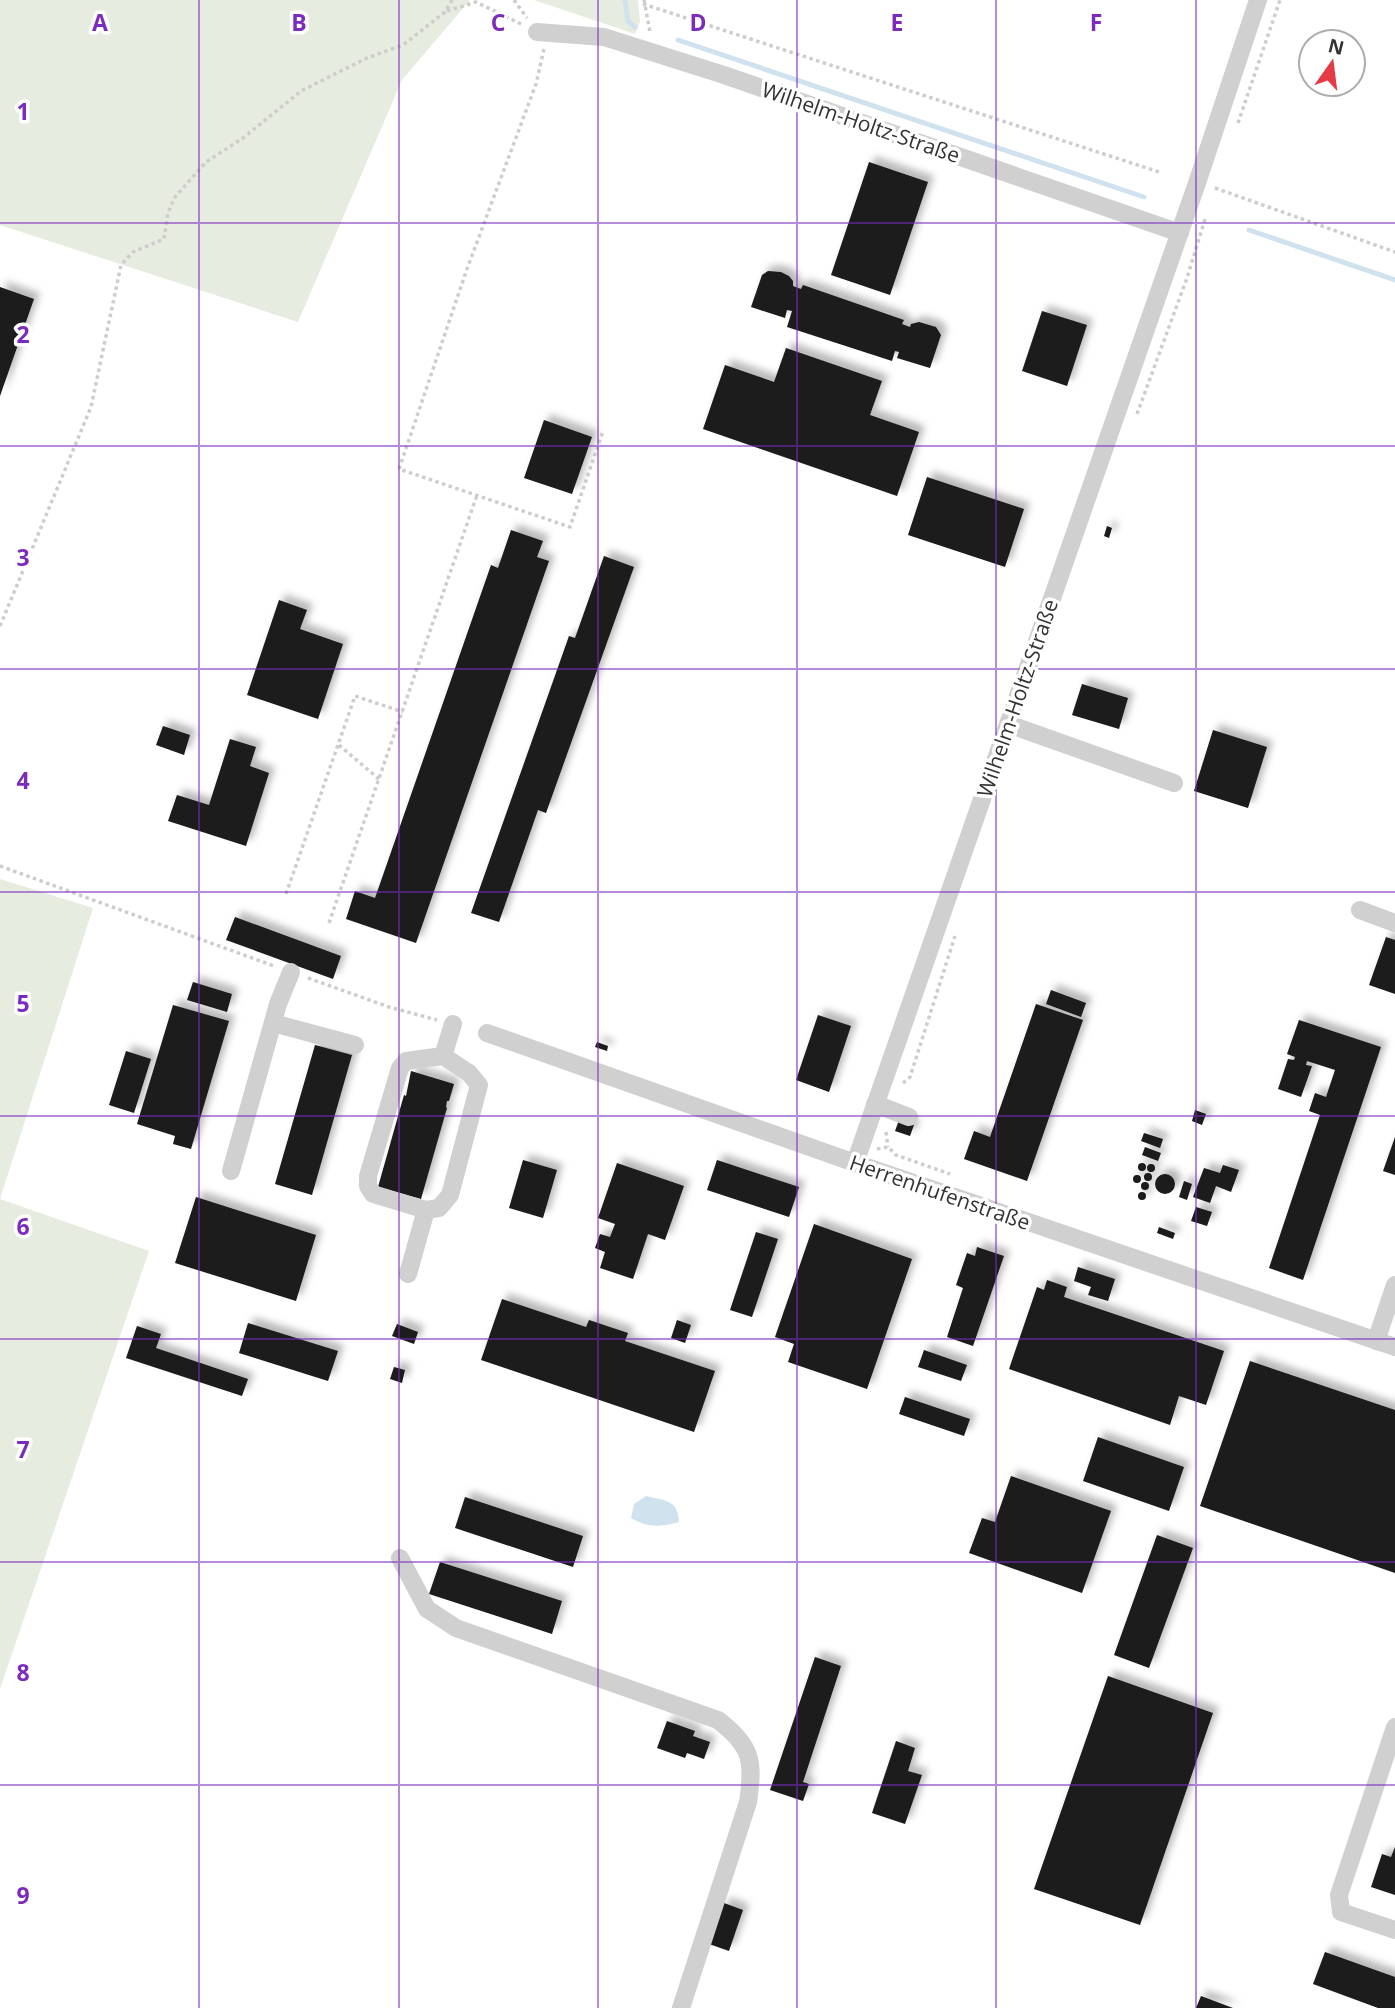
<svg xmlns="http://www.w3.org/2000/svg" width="1395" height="2008" font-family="'Open Sans',sans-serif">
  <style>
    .green { fill: #e6ecdf }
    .water { fill: #cfe2ee }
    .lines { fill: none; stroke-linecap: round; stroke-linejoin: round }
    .stream { stroke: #cfe2ee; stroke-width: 5 }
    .building { fill: #1a1a1a; filter: url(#shadow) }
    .path { stroke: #cdcdcd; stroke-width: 3.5; stroke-dasharray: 3.5 3.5; stroke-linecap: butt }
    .minor { stroke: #d0d0d0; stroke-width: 18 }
    .grid { fill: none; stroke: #7b2cbf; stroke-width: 2; stroke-opacity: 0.55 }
    .labels { text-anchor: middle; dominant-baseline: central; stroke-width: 7; stroke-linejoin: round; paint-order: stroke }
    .street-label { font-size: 21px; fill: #333; stroke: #fff }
    .grid-label { font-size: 23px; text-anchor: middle; font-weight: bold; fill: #7b2cbf; stroke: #fff; stroke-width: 7; stroke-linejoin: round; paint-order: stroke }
  </style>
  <defs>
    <filter id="shadow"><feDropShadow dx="6" dy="-6" stdDeviation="3.5" flood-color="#0004"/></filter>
  </defs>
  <rect width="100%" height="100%" fill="#fff"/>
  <path class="green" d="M 0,0 L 470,0 L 402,80 L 298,322 L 0,225 Z
    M 534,0 L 638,0 L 640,22 L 635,34 Z
    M 0,879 L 93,908 L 0,1199 L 149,1251 L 0,1689 Z"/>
  <path class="water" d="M 646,1496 C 665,1501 678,1499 679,1522 C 661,1527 648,1528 631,1518 L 634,1504 Z"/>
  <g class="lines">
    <path class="stream" d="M 625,0 L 628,21 L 635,27
      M 678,40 L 1144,197
      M 1249,230 L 1395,280"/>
  </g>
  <path class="building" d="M 869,162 L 928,182 L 890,295 L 831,275 Z
    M 768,271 L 781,272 L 789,276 L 793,281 L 793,286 L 801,289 L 803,285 L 904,320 L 902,324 L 910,327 L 911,324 L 919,322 L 936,327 L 941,335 L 930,368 L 897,358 L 899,352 L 895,351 L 892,361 L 787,327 L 792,311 L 787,310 L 785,318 L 751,307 L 762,275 Z
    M 0,287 L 34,299 L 0,396 Z
    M 1042,311 L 1087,325 L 1067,386 L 1022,371 Z
    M 786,348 L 882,381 L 870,415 L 919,432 L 897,496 L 703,429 L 725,365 L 774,382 Z
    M 544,420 L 592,437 L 572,494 L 524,478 Z
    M 927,477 L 1024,509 L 1005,567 L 908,535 Z
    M 1107,526 L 1112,528 L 1109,538 L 1104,536 Z
    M 511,530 L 543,541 L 537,557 L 549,561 L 416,943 L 346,919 L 355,891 L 375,898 L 491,565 L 498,568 Z
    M 604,556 L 634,567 L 546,813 L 538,810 L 499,922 L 471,913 L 569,636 L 575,638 Z
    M 279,600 L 307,610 L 300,629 L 343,644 L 318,719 L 247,695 Z
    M 1082,684 L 1128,698 L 1119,729 L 1072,715 Z
    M 163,726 L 190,735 L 184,755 L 156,745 Z
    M 1213,730 L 1267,747 L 1248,808 L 1194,791 Z
    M 230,739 L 256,747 L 250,766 L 269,773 L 246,846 L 168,821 L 177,795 L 209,805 Z
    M 235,917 L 341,956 L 333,979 L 226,940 Z
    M 1386,937 L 1395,940 L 1395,994 L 1369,985 Z
    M 193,982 L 232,994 L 227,1012 L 187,1000 Z
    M 1051,990 L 1086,1003 L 1081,1017 L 1046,1004 Z
    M 1036,1004 L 1083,1020 L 1027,1181 L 964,1159 L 974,1131 L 990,1137 Z
    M 173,1005 L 229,1021 L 191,1149 L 173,1144 L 175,1136 L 137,1124 Z
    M 818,1015 L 851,1026 L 829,1092 L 796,1080 Z
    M 1299,1020 L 1381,1047 L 1303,1280 L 1269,1268 L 1320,1115 L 1309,1111 L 1315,1093 L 1326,1097 L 1335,1070 L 1307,1061 L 1306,1065 L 1312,1066 L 1301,1097 L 1278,1089 L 1288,1059 L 1294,1060 L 1295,1057 L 1287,1054 Z
    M 597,1042 L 608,1046 L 607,1051 L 595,1047 Z
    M 315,1045 L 352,1055 L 312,1195 L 275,1184 Z
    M 126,1051 L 151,1059 L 134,1113 L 109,1105 Z
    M 411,1071 L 454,1084 L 449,1101 L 447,1101 L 446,1107 L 447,1108 L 421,1199 L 378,1187 L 404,1095 L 406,1096 Z
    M 1195,1110 L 1206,1114 L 1202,1125 L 1192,1121 Z
    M 899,1120 L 914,1125 L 910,1136 L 895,1131 Z
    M 1144,1133 L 1163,1139 L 1160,1148 L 1141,1141 Z
    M 1395,1137 L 1395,1175 L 1383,1171 Z
    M 1145,1147 L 1161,1153 L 1158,1161 L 1142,1155 Z
    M 523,1160 L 557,1170 L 543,1218 L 509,1208 Z
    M 717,1160 L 799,1187 L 789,1217 L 707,1190 Z
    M 617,1163 L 684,1186 L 665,1240 L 648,1234 L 633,1279 L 600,1268 L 605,1252 L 595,1248 L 600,1234 L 610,1237 L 615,1224 L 598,1218 Z
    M1138 1167a4 4 0 1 1 8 0a4 4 0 1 1-8 0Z
    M1147 1168a4 4 0 1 1 8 0a4 4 0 1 1-8 0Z
    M 1223,1165 L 1239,1170 L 1231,1192 L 1216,1186 L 1210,1203 L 1193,1197 L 1204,1168 L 1220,1173 Z
    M1144 1177a4 4 0 1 1 8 0a4 4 0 1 1-8 0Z
    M1155 1184a10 10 0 1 1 20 0a10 10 0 1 1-20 0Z
    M1133 1179a4 4 0 1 1 8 0a4 4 0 1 1-8 0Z
    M 1184,1181 L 1192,1184 L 1187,1200 L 1179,1197 Z
    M1141 1186a4 4 0 1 1 8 0a4 4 0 1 1-8 0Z
    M1138 1196a4 4 0 1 1 8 0a4 4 0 1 1-8 0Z
    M 196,1197 L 316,1235 L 296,1301 L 175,1263 Z
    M 1196,1207 L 1212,1212 L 1207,1226 L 1191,1221 Z
    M 814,1224 L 912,1259 L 867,1389 L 788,1362 L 794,1344 L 775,1337 Z
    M 1159,1227 L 1175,1233 L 1173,1239 L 1157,1233 Z
    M 756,1232 L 778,1239 L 752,1317 L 730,1310 Z
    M 977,1247 L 1004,1256 L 973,1346 L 947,1337 L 963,1288 L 956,1285 L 967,1253 L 975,1256 Z
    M 1078,1267 L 1115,1279 L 1108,1301 L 1088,1295 L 1091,1287 L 1074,1281 Z
    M 1047,1280 L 1067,1287 L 1064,1297 L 1224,1351 L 1206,1405 L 1179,1396 L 1170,1425 L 1009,1369 L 1037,1287 L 1044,1290 Z
    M 502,1299 L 586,1327 L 589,1320 L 628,1333 L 625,1341 L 715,1371 L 694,1432 L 481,1360 Z
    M 677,1320 L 691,1325 L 685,1343 L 671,1338 Z
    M 248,1323 L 338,1351 L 328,1381 L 239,1353 Z
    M 397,1324 L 418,1332 L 414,1344 L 392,1336 Z
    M 137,1326 L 161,1334 L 156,1348 L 248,1379 L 242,1396 L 126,1358 Z
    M 924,1350 L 967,1365 L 961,1381 L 918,1367 Z
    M 1250,1361 L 1395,1410 L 1395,1573 L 1200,1506 Z
    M 394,1367 L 405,1370 L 402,1383 L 390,1379 Z
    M 905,1397 L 970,1419 L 964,1436 L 899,1414 Z
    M 1098,1437 L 1184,1467 L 1169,1511 L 1083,1481 Z
    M 1011,1476 L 1111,1511 L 1082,1593 L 969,1553 L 982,1518 L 995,1522 Z
    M 465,1497 L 583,1536 L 573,1567 L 455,1528 Z
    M 1157,1535 L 1193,1548 L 1149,1668 L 1114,1655 Z
    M 440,1562 L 562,1601 L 552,1634 L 429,1594 Z
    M 815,1657 L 841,1666 L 803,1782 L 809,1784 L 803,1801 L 770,1790 Z
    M 1108,1676 L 1213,1713 L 1140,1925 L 1034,1889 Z
    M 667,1721 L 695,1731 L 693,1736 L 710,1742 L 704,1759 L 687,1753 L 685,1758 L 657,1748 Z
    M 896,1741 L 915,1748 L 908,1771 L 922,1775 L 905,1824 L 872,1813 Z
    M 1395,1847 L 1395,1895 L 1371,1887 L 1382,1854 L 1391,1857 Z
    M 724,1903 L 743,1910 L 729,1951 L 709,1944 Z
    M 1325,1952 L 1395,1977 L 1395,2008 L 1378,2008 L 1313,1984 Z
    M 1201,1996 L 1233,2008 L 1196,2008 Z"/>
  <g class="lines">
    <path class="path" d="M 514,0 L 527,18
      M 644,0 L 650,32
      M 643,4 L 1159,172
      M 447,11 L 476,2 L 523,25
      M 544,49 L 536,84 L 467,269 L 399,469 L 570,527 L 603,431
      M 1238,123 L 1280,0
      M 1215,188 L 1395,252
      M 1137,414 L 1187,278 L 1206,216
      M 0,626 L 91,407 L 121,265 L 133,252 L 164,239 L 168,213 L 175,197 L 206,162 L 243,138 L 301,91 L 367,58 L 403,45 L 445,12 L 452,0
      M 339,745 L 380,780
      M 0,866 L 274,966
      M 286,894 L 355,696 L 403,712
      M 329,923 L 477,495
      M 308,978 L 389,1007 L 437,1020
      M 903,1083 L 910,1077 L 955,936
      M 886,1132 L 888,1147
      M 877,1149 L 888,1147 L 896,1155 L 950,1174"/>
    <path class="minor" d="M 537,32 L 604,37 L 724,75 L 1180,233
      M 1008,724 L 1174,783
      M 1360,910 L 1395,923
      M 273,1023 L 355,1045
      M 487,1033 L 855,1163 L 1395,1347
      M 443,1056 L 406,1061 L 400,1068 L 368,1176 L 368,1186 L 373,1194 L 426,1210 L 439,1208 L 450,1195 L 479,1085 L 469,1073 L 443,1056 L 453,1024
      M 875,1104 L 909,1117
      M 855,1163 L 1197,183 L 1258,0
      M 231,1171 L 278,1004 L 291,972
      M 408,1274 L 426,1210
      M 1376,1341 L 1395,1285
      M 400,1558 L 427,1609 L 456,1628 L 718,1720 C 752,1746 754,1761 748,1802 L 681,2008
      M 1395,1727 L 1339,1895 L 1341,1912 L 1395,1930"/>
  </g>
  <path class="grid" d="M 199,0 L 199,2008M 399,0 L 399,2008M 598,0 L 598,2008M 797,0 L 797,2008M 996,0 L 996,2008M 1196,0 L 1196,2008M 0,223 L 1395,223M 0,446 L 1395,446M 0,669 L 1395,669M 0,892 L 1395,892M 0,1116 L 1395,1116M 0,1339 L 1395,1339M 0,1562 L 1395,1562M 0,1785 L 1395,1785"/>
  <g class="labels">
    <g class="street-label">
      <text transform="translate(861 122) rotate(19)">Wilhelm-Holtz-Straße</text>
      <text transform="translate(1017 698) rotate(-71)">Wilhelm-Holtz-Straße</text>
      <text transform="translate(940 1192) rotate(19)">Herrenhufenstraße</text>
    </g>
  </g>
  <g class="grid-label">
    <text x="100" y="31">A</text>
    <text x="299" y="31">B</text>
    <text x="498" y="31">C</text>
    <text x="698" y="31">D</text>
    <text x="897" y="31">E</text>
    <text x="1096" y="31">F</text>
    <text x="23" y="120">1</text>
    <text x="23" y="343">2</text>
    <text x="23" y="566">3</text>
    <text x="23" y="789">4</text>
    <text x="23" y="1012">5</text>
    <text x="23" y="1235">6</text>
    <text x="23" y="1458">7</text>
    <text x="23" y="1681">8</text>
    <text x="23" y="1904">9</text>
  </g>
  <g transform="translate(1332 63) rotate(14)"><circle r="33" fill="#ffffff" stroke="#adadad" stroke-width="2"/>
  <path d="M0-5L12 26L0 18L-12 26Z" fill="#e63946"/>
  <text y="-10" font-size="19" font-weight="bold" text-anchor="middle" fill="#333333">N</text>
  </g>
</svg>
